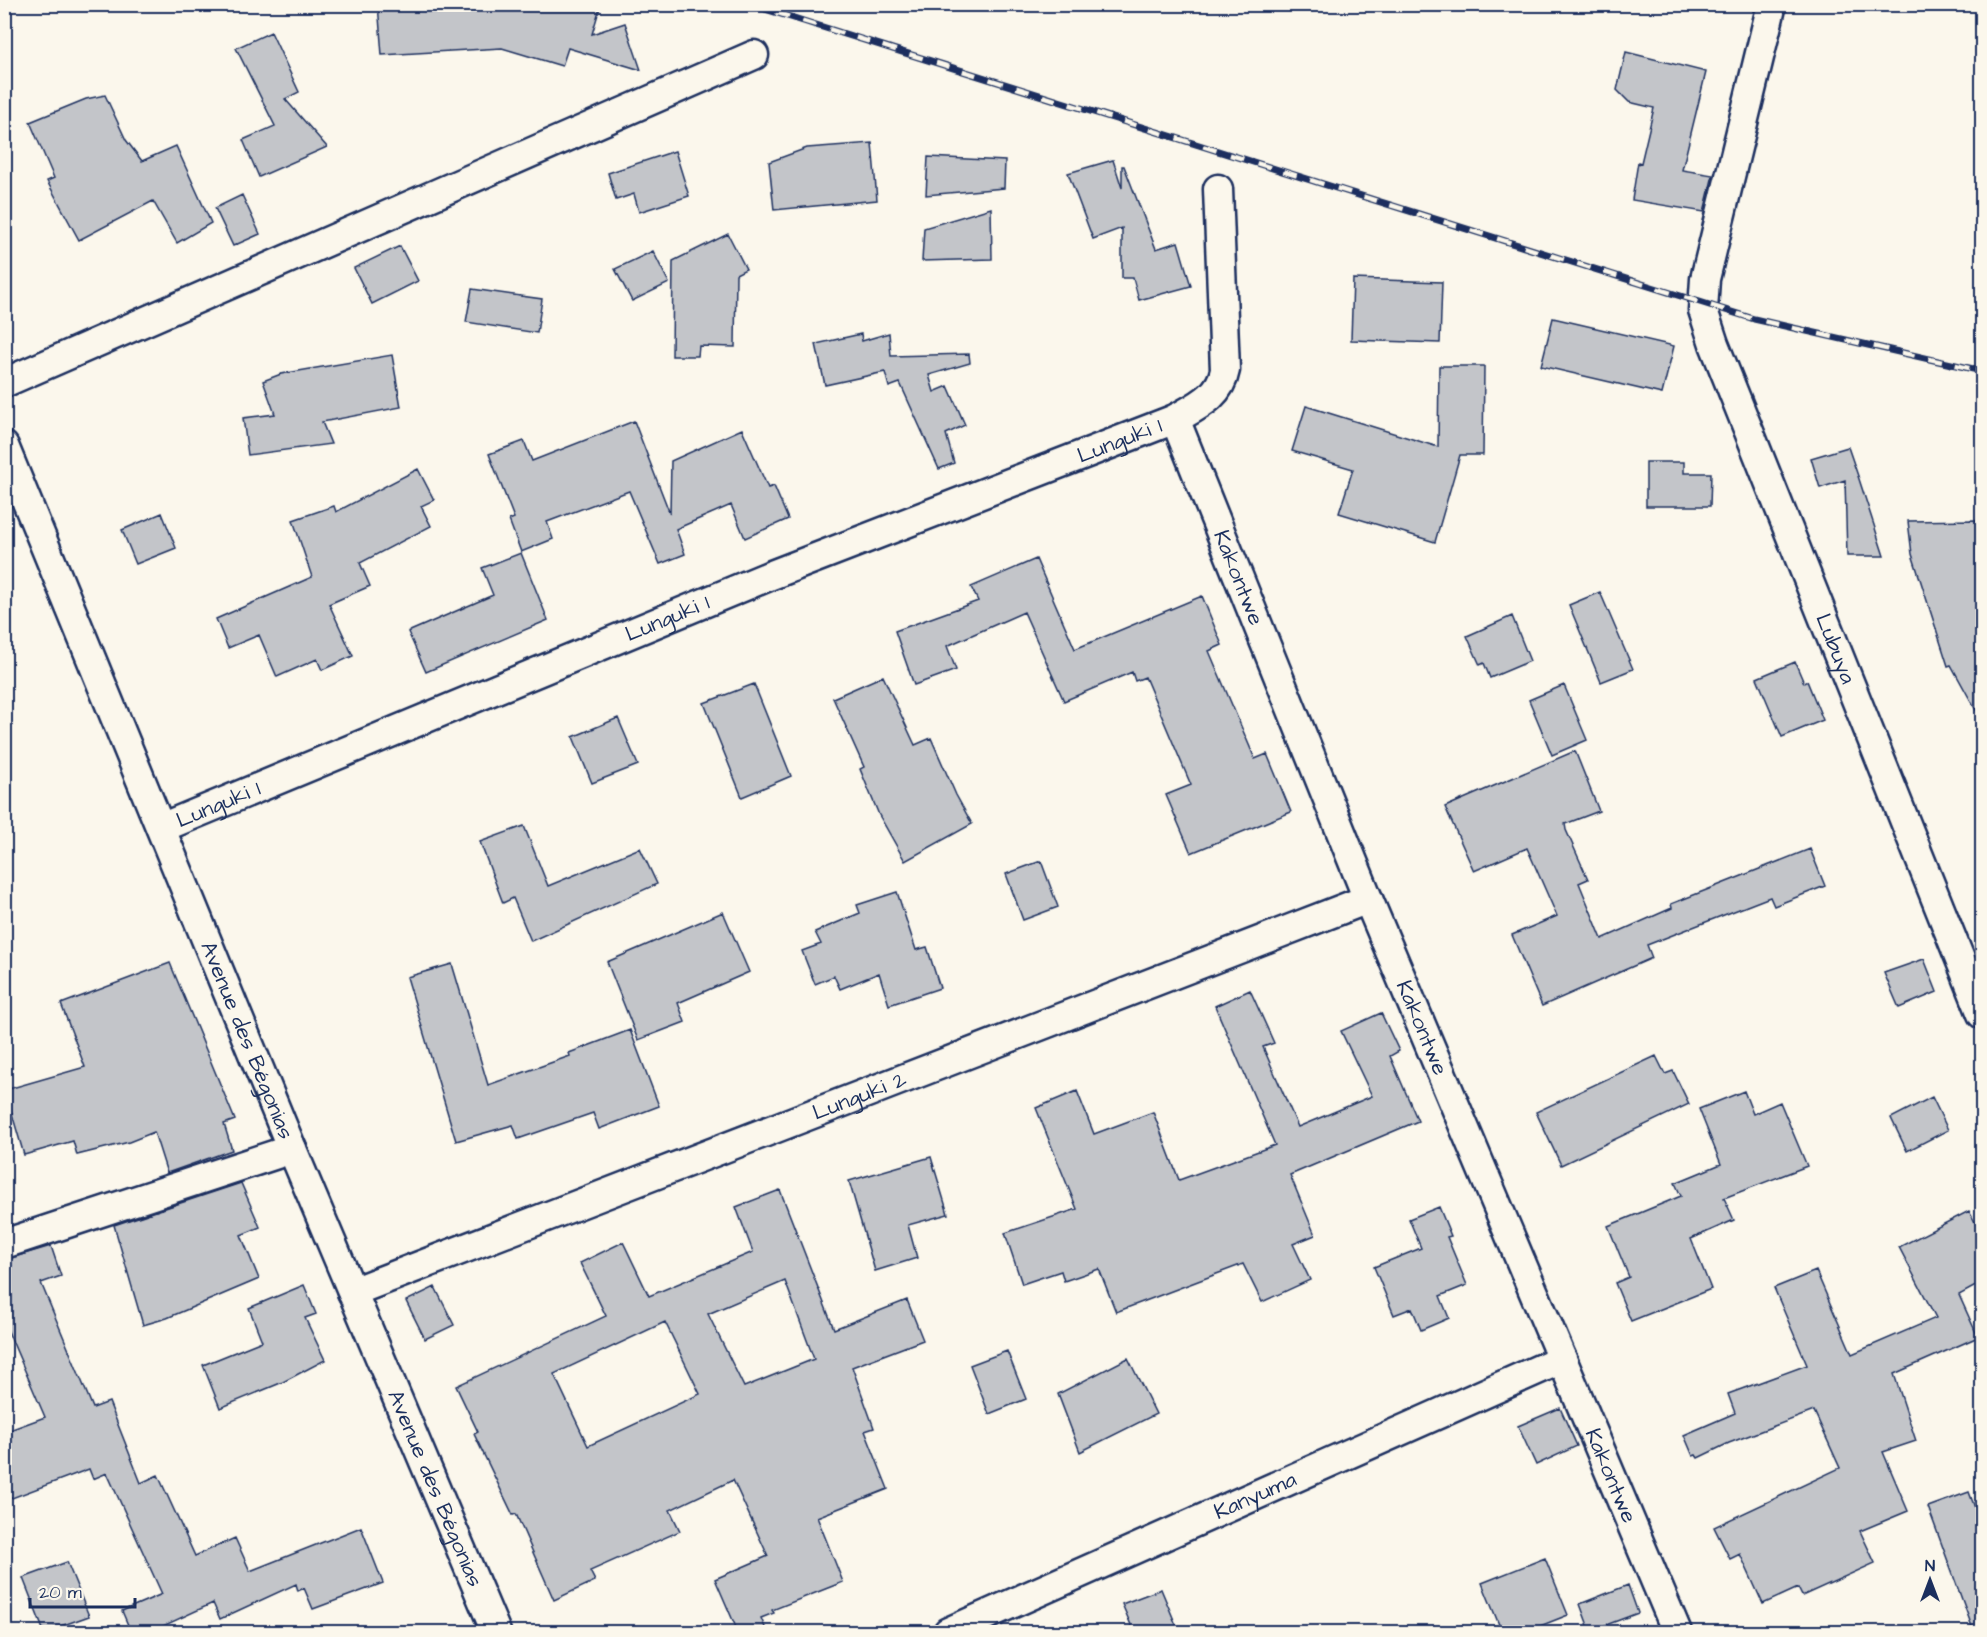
<svg xmlns="http://www.w3.org/2000/svg" width="1987" height="1637" font-family="'Architects Daughter',sans-serif">
  <style>
    .building { fill: #c3c5c9; stroke: #1b2f5e; stroke-width: 1.5; fill-rule: evenodd }
    .lines { fill: none; stroke-linecap: round; stroke-linejoin: round }
    .street-casing { stroke: #1b2f5e; stroke-width: 33 }
    .street { stroke: #fbf7ec; stroke-width: 28 }
    .rail-casing { stroke: #1b2f5e; stroke-width: 7 }
    .rail { stroke: #fbf7ec; stroke-width: 4.5; stroke-dasharray: 14; stroke-linecap: butt }
    .labels { text-anchor: middle; dominant-baseline: central; stroke-width: 4.5; stroke-linejoin: round; paint-order: stroke }
    .street-label { font-size: 22px; fill: #1b2f5e; stroke: #fbf7ec }
  </style>
  <rect width="100%" height="100%" fill="#fbf7ec"/>
  <filter id="ink" filterUnits="userSpaceOnUse"><feTurbulence type="fractalNoise" baseFrequency=".0167" numOctaves="2"/><feDisplacementMap in="SourceGraphic" scale="12" xChannelSelector="R" yChannelSelector="G"/><feConvolveMatrix kernelMatrix="1 2 1 2 8 2 1 2 1" color-interpolation-filters="sRGB"/></filter>
  <g filter="url(#ink)">
    <path class="building" d="M 378,4 L 601,4 L 592,34 L 625,23 L 641,70 L 568,48 L 562,66 L 502,48 L 382,55 Z
      M 271,32 L 299,92 L 285,99 L 327,147 L 259,177 L 243,140 L 275,126 L 236,48 Z
      M 1626,52 L 1706,72 L 1682,170 L 1713,175 L 1704,212 L 1632,200 L 1638,162 L 1641,163 L 1654,108 L 1629,102 L 1617,90 Z
      M 105,95 L 126,140 L 142,161 L 176,146 L 211,223 L 177,243 L 153,201 L 79,240 L 47,181 L 54,178 L 30,122 L 86,99 Z
      M 872,143 L 877,200 L 774,210 L 769,162 L 807,148 Z
      M 675,151 L 689,196 L 639,212 L 634,194 L 616,200 L 608,173 Z
      M 928,157 L 1005,161 L 1004,188 L 926,195 Z
      M 1113,160 L 1122,188 L 1122,166 L 1124,166 L 1156,249 L 1178,242 L 1191,286 L 1139,300 L 1133,278 L 1122,278 L 1122,228 L 1093,239 L 1068,173 Z
      M 242,195 L 260,234 L 233,246 L 215,208 Z
      M 991,208 L 992,259 L 922,261 L 924,228 Z
      M 728,234 L 746,269 L 736,274 L 735,347 L 699,346 L 698,356 L 672,356 L 673,261 Z
      M 400,246 L 418,281 L 372,304 L 354,268 Z
      M 653,251 L 669,283 L 632,301 L 615,269 Z
      M 1353,279 L 1442,282 L 1440,343 L 1351,340 Z
      M 472,289 L 542,299 L 537,333 L 466,322 Z
      M 1553,318 L 1674,346 L 1662,394 L 1541,366 Z
      M 889,333 L 891,356 L 969,354 L 970,363 L 929,375 L 934,392 L 948,386 L 965,425 L 946,434 L 954,463 L 939,469 L 900,383 L 889,387 L 885,372 L 825,385 L 816,344 L 861,334 L 862,341 Z
      M 392,355 L 401,407 L 322,422 L 331,444 L 248,455 L 243,418 L 275,414 L 263,381 L 281,374 Z
      M 1439,366 L 1484,366 L 1483,455 L 1460,455 L 1435,542 L 1339,513 L 1353,469 L 1292,451 L 1306,406 L 1438,447 Z
      M 634,421 L 670,514 L 671,461 L 742,429 L 768,488 L 774,486 L 788,519 L 745,538 L 731,505 L 676,529 L 685,554 L 660,564 L 629,491 L 547,522 L 553,539 L 521,552 L 509,520 L 514,518 L 489,454 L 524,441 L 532,461 Z
      M 1848,447 L 1858,476 L 1884,556 L 1847,556 L 1845,480 L 1820,488 L 1811,458 Z
      M 1646,462 L 1684,462 L 1684,473 L 1711,473 L 1710,506 L 1646,506 Z
      M 418,469 L 434,500 L 421,506 L 431,526 L 360,563 L 370,586 L 329,604 L 353,656 L 322,670 L 317,659 L 277,677 L 259,635 L 228,648 L 216,619 L 312,577 L 293,520 L 334,506 L 336,512 Z
      M 162,513 L 176,548 L 136,564 L 122,530 Z
      M 1977,520 L 1977,567 L 1983,564 L 1983,723 L 1951,665 L 1948,666 L 1912,554 L 1908,521 Z
      M 521,553 L 548,620 L 426,672 L 408,632 L 493,595 L 482,568 Z
      M 1036,559 L 1075,649 L 1202,596 L 1222,645 L 1209,651 L 1255,759 L 1267,754 L 1291,812 L 1191,853 L 1166,795 L 1191,785 L 1145,677 L 1135,681 L 1132,672 L 1064,701 L 1024,612 L 947,646 L 956,670 L 914,685 L 895,631 L 978,601 L 971,587 Z
      M 1600,592 L 1633,669 L 1601,682 L 1569,605 Z
      M 1512,616 L 1530,661 L 1490,678 L 1484,663 L 1480,665 L 1467,636 Z
      M 1795,662 L 1804,683 L 1807,681 L 1823,720 L 1782,737 L 1757,678 Z
      M 883,676 L 915,745 L 931,738 L 956,795 L 972,824 L 905,861 L 879,815 L 860,769 L 864,767 L 833,698 Z
      M 754,684 L 791,776 L 742,797 L 704,703 Z
      M 1564,685 L 1587,740 L 1552,755 L 1529,700 Z
      M 618,718 L 638,765 L 592,783 L 573,737 Z
      M 1575,751 L 1599,811 L 1565,824 L 1566,830 L 1588,879 L 1579,883 L 1602,939 L 1672,908 L 1671,904 L 1810,849 L 1825,886 L 1774,906 L 1770,897 L 1647,945 L 1652,958 L 1542,1006 L 1512,935 L 1557,916 L 1527,848 L 1474,871 L 1445,807 Z
      M 524,826 L 548,886 L 640,848 L 657,884 L 531,941 L 513,898 L 503,903 L 480,842 Z
      M 1041,861 L 1058,907 L 1023,920 L 1006,874 Z
      M 897,892 L 916,950 L 927,947 L 940,988 L 889,1005 L 879,973 L 840,989 L 834,976 L 815,984 L 802,951 L 821,944 L 815,932 L 860,913 L 857,905 Z
      M 723,912 L 749,972 L 678,1003 L 685,1022 L 638,1040 L 607,962 Z
      M 1924,959 L 1937,992 L 1899,1008 L 1884,973 Z
      M 170,963 L 235,1120 L 224,1124 L 232,1150 L 167,1173 L 154,1132 L 129,1142 L 77,1155 L 73,1141 L 24,1155 L 5,1090 L 85,1067 L 61,1004 Z
      M 452,964 L 488,1085 L 570,1056 L 569,1053 L 630,1030 L 659,1106 L 599,1129 L 593,1113 L 518,1139 L 513,1125 L 456,1141 L 407,977 Z
      M 1250,990 L 1274,1043 L 1263,1047 L 1298,1127 L 1372,1096 L 1341,1031 L 1381,1013 L 1399,1051 L 1390,1056 L 1418,1121 L 1290,1175 L 1315,1235 L 1293,1244 L 1310,1280 L 1262,1302 L 1243,1264 L 1116,1312 L 1099,1269 L 1064,1281 L 1061,1271 L 1022,1284 L 1005,1233 L 1077,1209 L 1036,1108 L 1077,1091 L 1094,1134 L 1153,1112 L 1179,1180 L 1275,1145 L 1215,1006 Z
      M 1656,1056 L 1665,1074 L 1673,1071 L 1689,1104 L 1561,1165 L 1536,1112 Z
      M 1744,1091 L 1753,1114 L 1780,1102 L 1807,1166 L 1724,1198 L 1734,1220 L 1691,1239 L 1711,1289 L 1631,1321 L 1615,1283 L 1629,1277 L 1608,1226 L 1681,1196 L 1675,1183 L 1721,1164 L 1699,1109 Z
      M 1932,1097 L 1948,1130 L 1907,1151 L 1891,1118 Z
      M 931,1157 L 948,1214 L 908,1225 L 917,1258 L 875,1271 L 849,1181 Z
      M 241,1183 L 260,1227 L 241,1235 L 259,1279 L 167,1318 L 143,1325 L 114,1225 Z
      M 780,1190 L 834,1329 L 907,1300 L 923,1340 L 852,1367 L 874,1428 L 865,1431 L 888,1489 L 817,1517 L 843,1582 L 772,1610 L 774,1613 L 761,1618 L 767,1632 L 738,1632 L 715,1579 L 768,1556 L 733,1480 L 670,1510 L 680,1531 L 590,1571 L 595,1581 L 554,1600 L 516,1514 L 513,1515 L 474,1434 L 478,1432 L 456,1386 L 606,1316 L 580,1263 L 623,1242 L 649,1296 L 753,1252 L 736,1207 ZM 785,1281 L 814,1359 L 744,1387 L 708,1314 ZM 665,1322 L 700,1394 L 588,1446 L 554,1374 Z
      M 1439,1207 L 1451,1236 L 1447,1237 L 1467,1285 L 1440,1296 L 1449,1318 L 1421,1330 L 1412,1308 L 1394,1315 L 1374,1267 L 1421,1248 L 1409,1219 Z
      M 1969,1211 L 1983,1237 L 1983,1282 L 1959,1295 L 1978,1337 L 1894,1374 L 1916,1441 L 1883,1452 L 1908,1511 L 1860,1531 L 1875,1563 L 1802,1596 L 1798,1588 L 1763,1604 L 1740,1554 L 1730,1559 L 1714,1527 L 1840,1468 L 1814,1411 L 1729,1443 L 1698,1458 L 1696,1455 L 1693,1456 L 1684,1435 L 1735,1413 L 1728,1394 L 1807,1365 L 1774,1288 L 1816,1271 L 1852,1354 L 1936,1318 L 1899,1247 Z
      M 51,1246 L 61,1276 L 41,1283 L 93,1408 L 109,1402 L 141,1483 L 158,1475 L 195,1556 L 235,1538 L 250,1571 L 361,1527 L 383,1583 L 313,1609 L 304,1588 L 298,1591 L 296,1584 L 220,1619 L 213,1603 L 163,1626 L 166,1632 L 131,1632 L 122,1611 L 162,1594 L 107,1473 L 93,1479 L 89,1469 L 4,1501 L 4,1432 L 45,1417 L 4,1322 L 4,1260 Z
      M 304,1285 L 316,1314 L 305,1318 L 325,1360 L 283,1382 L 220,1408 L 203,1365 L 262,1341 L 249,1308 Z
      M 435,1287 L 454,1325 L 425,1339 L 406,1301 Z
      M 1007,1351 L 1026,1399 L 989,1414 L 970,1365 Z
      M 1128,1358 L 1156,1414 L 1080,1452 L 1058,1394 Z
      M 1560,1408 L 1577,1446 L 1536,1465 L 1518,1426 Z
      M 1969,1492 L 1983,1529 L 1983,1632 L 1974,1632 L 1928,1507 Z
      M 1545,1558 L 1568,1615 L 1525,1632 L 1502,1632 L 1482,1583 Z
      M 67,1562 L 89,1616 L 44,1632 L 23,1578 Z
      M 1628,1585 L 1638,1613 L 1590,1631 L 1580,1604 Z
      M 1161,1589 L 1179,1632 L 1134,1632 L 1122,1604 Z"/>
    <g class="lines">
      <g class="street-casing">
        <g id="street">
          <path id="s1" d="M 1772,4 L 1705,279 L 1703,310 L 1714,344 L 1982,1014"/>
          <path d="M 4,383 L 754,55"/>
          <path id="s2" d="M 1175,419 L 1368,899 L 1677,1632"/>
          <path id="s3" d="M 4,446 L 292,1149 L 496,1632"/>
          <path id="s4" d="M 161,828 L 769,576 L 1175,419 C 1197,406 1220,397 1225,370 L 1218,189"/>
          <path d="M 4,1244 L 292,1149"/>
          <path id="s5" d="M 352,1292 L 1368,899"/>
          <path id="s6" d="M 948,1632 L 1562,1359"/>
        </g>
      </g>
      <use href="#street" class="street"/>
      <g class="rail-casing">
        <path id="rail" d="M 749,4 L 1754,319 L 1982,371"/>
      </g>
      <use href="#rail" class="rail"/>
    </g>
  </g>
  <g class="labels">
    <g class="street-label">
      <text stroke="none"><textPath href="#s4" startOffset="1034">Lunguki 1</textPath></text>
      <text stroke="none"><textPath href="#s2" startOffset="171">Kakontwe</textPath></text>
      <text stroke="none"><textPath href="#s4" startOffset="548">Lunguki 1</textPath></text>
      <text stroke="none"><textPath href="#s1" startOffset="678">Lubuya</textPath></text>
      <text stroke="none"><textPath href="#s4" startOffset="62">Lunguki 1</textPath></text>
      <text stroke="none"><textPath href="#s2" startOffset="657">Kakontwe</textPath></text>
      <text stroke="none"><textPath href="#s3" startOffset="642">Avenue des Bégonias</textPath></text>
      <text stroke="none"><textPath href="#s5" startOffset="544">Lunguki 2</textPath></text>
      <text stroke="none"><textPath href="#s2" startOffset="1143">Kakontwe</textPath></text>
      <text stroke="none"><textPath href="#s3" startOffset="1128">Avenue des Bégonias</textPath></text>
      <text stroke="none"><textPath href="#s6" startOffset="336">Kanyuma</textPath></text>
    </g>
  </g>
  <rect width="1987" height="1637" fill="none" stroke="#fbf7ec" stroke-width="24"/>
  <rect x="12" y="12" width="1963" height="1613" fill="none" stroke="#1b2f5e" stroke-width="2" filter="url(#ink)"/>
  <g transform="translate(1930 1580)" stroke="#fbf7ec" stroke-width="4.5" paint-order="stroke">
  <path d="M0-4.5L10 22L0 15L-10 22Z" fill="#1b2f5e"/>
  <text y="-9" font-size="16" font-weight="bold" text-anchor="middle" fill="#1b2f5e">N</text>
  </g>
  <path d="M30 1598v9h105v-9" fill="none" stroke="#1b2f5e" stroke-width="3"/>
  <text x="39" y="1598" font-size="18" fill="#1b2f5e" stroke="#fbf7ec" stroke-width="4.5" paint-order="stroke">20 m</text>
</svg>
